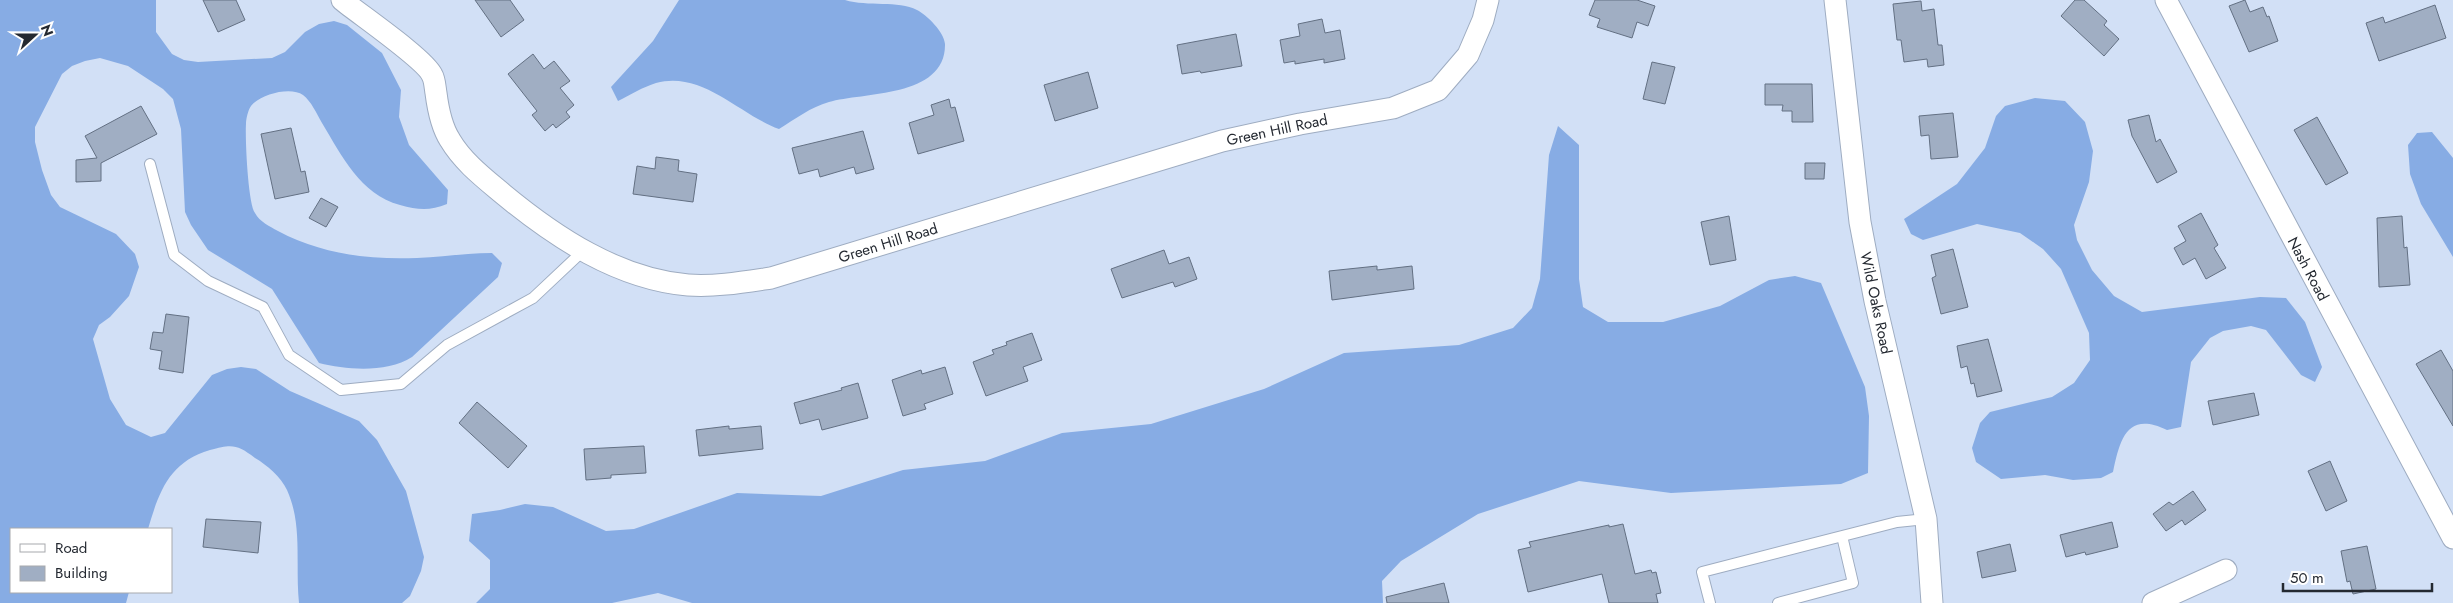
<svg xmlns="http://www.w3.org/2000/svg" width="2453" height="603" font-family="Jost,sans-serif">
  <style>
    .forest { fill: #87ace4 }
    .building { fill: #a0aec3; stroke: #637083 }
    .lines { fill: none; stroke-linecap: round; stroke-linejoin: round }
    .service-casing { stroke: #9eacc1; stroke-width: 12 }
    .minor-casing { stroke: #9eacc1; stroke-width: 23 }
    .service { stroke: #fff; stroke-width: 10 }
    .minor { stroke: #fff; stroke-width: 21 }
    .labels { text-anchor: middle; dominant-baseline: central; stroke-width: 4.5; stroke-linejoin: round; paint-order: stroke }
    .street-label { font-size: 15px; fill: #242931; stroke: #fff }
  </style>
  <rect width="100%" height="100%" fill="#d2e0f6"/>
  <path class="forest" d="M 0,0 L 156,0 L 156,32 L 172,54 L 184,60 L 198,62 L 272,58 L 285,52 L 305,32 L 319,24 L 334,21 L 347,25 L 382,53 L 401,90 L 399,117 L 409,145 L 448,190 L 447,204 C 430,211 418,210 400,205 C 360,194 342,156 322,123 C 317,114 311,101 303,95 C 291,86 260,94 251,106 C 248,110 246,119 246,124 C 245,138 248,204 255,213 C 260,222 269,226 278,231 C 321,254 369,260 417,258 C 443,257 466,253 492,253 L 502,263 L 498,277 L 412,357 C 387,373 347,370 319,363 L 272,289 L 208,250 L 191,225 L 185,212 L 181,129 L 173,99 L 163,89 L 128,66 L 100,58 L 85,61 L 72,66 L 62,74 L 35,127 L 35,142 L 42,170 L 51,195 L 60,207 L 116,234 L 135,254 L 139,267 L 129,296 L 110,317 L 99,325 L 93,339 L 110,399 L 126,425 L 151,437 L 165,433 L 212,375 L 227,369 L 241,367 L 256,369 L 290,391 L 359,421 L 377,440 L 406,491 L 424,557 L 421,571 L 410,596 L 402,603 L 299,603 C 295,565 303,525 287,490 C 281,477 267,465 255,458 C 237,444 232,444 210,450 C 169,462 159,492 148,529 L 11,529 L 11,592 L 129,592 L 126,603 L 0,603 Z
    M 679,0 L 845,0 C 868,7 898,0 917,10 C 927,15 944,32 945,44 C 946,98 863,92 829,102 C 811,107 795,119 779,129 C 740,115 702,70 656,83 C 643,87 630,95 618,101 L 611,87 L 653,41 Z
    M 2035,98 L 2065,101 L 2085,122 L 2093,151 L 2089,182 L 2074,225 L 2077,240 L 2092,270 L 2114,296 L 2142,312 L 2260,297 L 2286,298 L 2305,322 L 2322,367 L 2315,382 L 2301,375 L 2266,330 L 2251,326 L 2223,331 L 2210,338 L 2191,362 L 2181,427 L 2167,430 C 2127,411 2120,439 2113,472 L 2101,478 L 2073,480 L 2045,475 L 2001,479 L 1976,462 L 1972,448 L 1980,423 L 1990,412 L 2052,397 L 2074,383 L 2090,360 L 2089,333 L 2061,269 L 2043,249 L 2020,233 L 1977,224 L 1923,240 L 1911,234 L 1904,219 L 1957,184 L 1985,148 L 1996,116 L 2005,106 Z
    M 1558,126 L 1579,145 L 1579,279 L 1583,307 L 1608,322 L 1663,322 L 1720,306 L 1769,280 L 1795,276 L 1821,283 L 1865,387 L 1869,416 L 1868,473 L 1841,484 L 1671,493 L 1579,481 L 1478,514 L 1401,561 L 1382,581 L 1383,603 L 692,603 L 658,593 L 612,603 L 476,603 L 490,589 L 490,560 L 469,541 L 472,514 L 500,510 L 525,504 L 553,507 L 606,531 L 634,529 L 737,493 L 821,496 L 903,470 L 985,461 L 1062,433 L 1151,424 L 1264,389 L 1344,353 L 1459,345 L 1513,328 L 1532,308 L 1540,279 L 1549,155 Z
    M 2432,132 L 2453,158 L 2453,257 L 2421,204 L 2410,174 L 2408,145 L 2417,133 Z"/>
  <path class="building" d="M 203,0 L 236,0 L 245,20 L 218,32 Z
    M 475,0 L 510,0 L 524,20 L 501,37 Z
    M 1595,0 L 1637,0 L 1655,6 L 1648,26 L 1637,22 L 1632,38 L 1597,27 L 1600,19 L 1589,15 Z
    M 2075,0 L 2084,0 L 2107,21 L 2104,25 L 2119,39 L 2104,56 L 2061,16 Z
    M 2245,0 L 2250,12 L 2263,7 L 2267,17 L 2269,16 L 2278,41 L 2249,52 L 2229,6 Z
    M 1921,1 L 1922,11 L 1934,9 L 1938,45 L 1942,45 L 1944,65 L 1928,67 L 1927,59 L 1904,62 L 1901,40 L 1897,40 L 1893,4 Z
    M 2435,5 L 2446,38 L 2379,61 L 2366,23 L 2383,17 L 2385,23 Z
    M 1322,19 L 1325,33 L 1340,30 L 1345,59 L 1324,63 L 1324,59 L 1295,64 L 1295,61 L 1284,63 L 1280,40 L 1300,36 L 1298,24 Z
    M 1236,34 L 1242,66 L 1201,73 L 1200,71 L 1182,74 L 1177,45 Z
    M 533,54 L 544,69 L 554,61 L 570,81 L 560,88 L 574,105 L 566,112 L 570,117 L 556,128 L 553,124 L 545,131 L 532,115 L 537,111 L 508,74 Z
    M 1652,62 L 1675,67 L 1665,104 L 1643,99 Z
    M 1088,72 L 1098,108 L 1055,121 L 1044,85 Z
    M 1765,84 L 1812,84 L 1813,122 L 1792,122 L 1792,111 L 1782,111 L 1783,105 L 1765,105 Z
    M 949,99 L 951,108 L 955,107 L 964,141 L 918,154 L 909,123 L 934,115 L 931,105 Z
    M 141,106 L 157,134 L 101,163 L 101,181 L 76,182 L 76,160 L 97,158 L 85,136 Z
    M 1953,113 L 1958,157 L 1931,159 L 1929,135 L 1921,136 L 1919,116 Z
    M 2149,115 L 2156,142 L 2160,139 L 2177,172 L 2157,183 L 2132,136 L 2128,120 Z
    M 2317,117 L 2348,173 L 2326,185 L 2294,130 Z
    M 291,128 L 301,172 L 305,171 L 309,192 L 275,199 L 261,134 Z
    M 863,131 L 874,169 L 856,174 L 854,167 L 820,177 L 818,169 L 799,174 L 792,148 Z
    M 656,157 L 679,160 L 678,171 L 697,174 L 693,202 L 633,194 L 637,166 L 655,169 Z
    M 1805,163 L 1825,163 L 1824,179 L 1805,179 Z
    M 321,198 L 338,207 L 326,227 L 309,218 Z
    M 2201,213 L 2218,245 L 2214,248 L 2226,268 L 2206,279 L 2195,258 L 2183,265 L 2174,248 L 2186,241 L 2178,226 Z
    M 1729,216 L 1736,260 L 1710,265 L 1701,222 Z
    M 2402,216 L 2404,248 L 2407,247 L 2410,285 L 2379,287 L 2377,218 Z
    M 1953,249 L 1968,307 L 1941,314 L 1932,278 L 1936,276 L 1931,255 Z
    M 1164,250 L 1169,264 L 1189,257 L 1197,279 L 1175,287 L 1173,282 L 1122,298 L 1111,269 Z
    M 1377,266 L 1377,270 L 1412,266 L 1414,289 L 1332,300 L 1329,271 Z
    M 166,314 L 189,317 L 183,373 L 159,369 L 162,351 L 150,349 L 153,332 L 163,333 Z
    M 1032,333 L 1042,360 L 1023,367 L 1028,381 L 986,396 L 973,362 L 994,354 L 992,350 L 1007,345 L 1006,342 Z
    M 1988,339 L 2002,391 L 1977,397 L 1974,383 L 1971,384 L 1967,366 L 1961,368 L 1957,346 Z
    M 2441,350 L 2453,371 L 2453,426 L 2416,364 Z
    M 945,367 L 953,394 L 924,404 L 926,409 L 903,416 L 892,380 L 921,370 L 922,374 Z
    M 858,383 L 868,418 L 822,430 L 819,419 L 800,424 L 794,403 L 842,390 L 841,388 Z
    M 2254,393 L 2259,415 L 2213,425 L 2208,401 Z
    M 477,402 L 527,446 L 508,468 L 459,423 Z
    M 729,426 L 729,429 L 761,426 L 763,449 L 699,456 L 696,430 Z
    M 644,446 L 646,473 L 611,475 L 611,478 L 586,480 L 584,449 Z
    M 2330,461 L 2347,501 L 2326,511 L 2308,471 Z
    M 2193,491 L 2206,510 L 2185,525 L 2182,520 L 2166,531 L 2153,514 L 2169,502 L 2173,505 Z
    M 206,519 L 261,522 L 258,553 L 203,547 Z
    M 2112,522 L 2118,547 L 2086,555 L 2085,552 L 2066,557 L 2060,535 Z
    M 1623,524 L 1635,574 L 1651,570 L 1652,573 L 1656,572 L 1661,593 L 1656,594 L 1658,603 L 1609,603 L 1602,574 L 1528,592 L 1518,550 L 1531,547 L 1529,542 L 1609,525 L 1609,527 Z
    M 2010,544 L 2016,571 L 1982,578 L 1977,552 Z
    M 2367,546 L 2376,589 L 2353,594 L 2350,581 L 2347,582 L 2341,551 Z
    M 1444,583 L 1449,603 L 1387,603 L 1386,597 Z"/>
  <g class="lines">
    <g class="service-casing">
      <path id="service" d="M 150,164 L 174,255 L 208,281 L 263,307 L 289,355 L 341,390 L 401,384 L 447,345 L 533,298 L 584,250
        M 1710,603 L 1702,572 L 1897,522 L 1926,519
        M 1778,603 L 1853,583 L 1842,536"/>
    </g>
    <g class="minor-casing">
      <path id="minor" d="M 342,0 C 359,14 425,59 432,75 C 435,80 435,88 436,93 C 438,109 441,126 450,140 C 463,162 484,178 503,194 C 555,237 618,279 688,285 C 715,287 744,282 771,278 L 1222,141 L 1300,124 L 1393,108 L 1438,90 L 1468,55 L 1483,20 L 1488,0
        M 1835,0 L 1860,222 L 1875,301 L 1926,519 L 1932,603
        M 2166,0 L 2453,538
        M 2153,603 L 2226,570"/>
    </g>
    <use href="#service" class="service"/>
    <use href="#minor" class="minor"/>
  </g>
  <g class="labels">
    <g class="street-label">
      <text transform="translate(1277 130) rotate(-12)">Green Hill Road</text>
      <text transform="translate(888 243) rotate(-17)">Green Hill Road</text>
      <text transform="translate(2308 269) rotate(62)">Nash Road</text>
      <text transform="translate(1876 303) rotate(78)">Wild Oaks Road</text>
    </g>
  </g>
  <rect x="10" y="528" width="162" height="65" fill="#ffffff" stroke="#a7a9ad"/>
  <rect x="20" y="544" width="25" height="8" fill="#ffffff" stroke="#a7a9ad"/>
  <text x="55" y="553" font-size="15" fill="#242931">Road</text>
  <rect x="20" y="566" width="25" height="15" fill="#a0aec3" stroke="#a7a9ad"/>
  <text x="55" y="578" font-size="15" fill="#242931">Building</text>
  <g transform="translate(35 35) rotate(69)" stroke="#ffffff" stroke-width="4" paint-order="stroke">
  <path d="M0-4L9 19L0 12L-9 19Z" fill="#242931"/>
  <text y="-8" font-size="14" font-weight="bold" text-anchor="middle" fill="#242931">N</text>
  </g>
  <path d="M2283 583v8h149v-8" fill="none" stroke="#242931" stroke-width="2.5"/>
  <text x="2290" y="583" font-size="15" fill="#242931" stroke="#ffffff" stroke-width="4" paint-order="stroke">50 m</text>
</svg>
